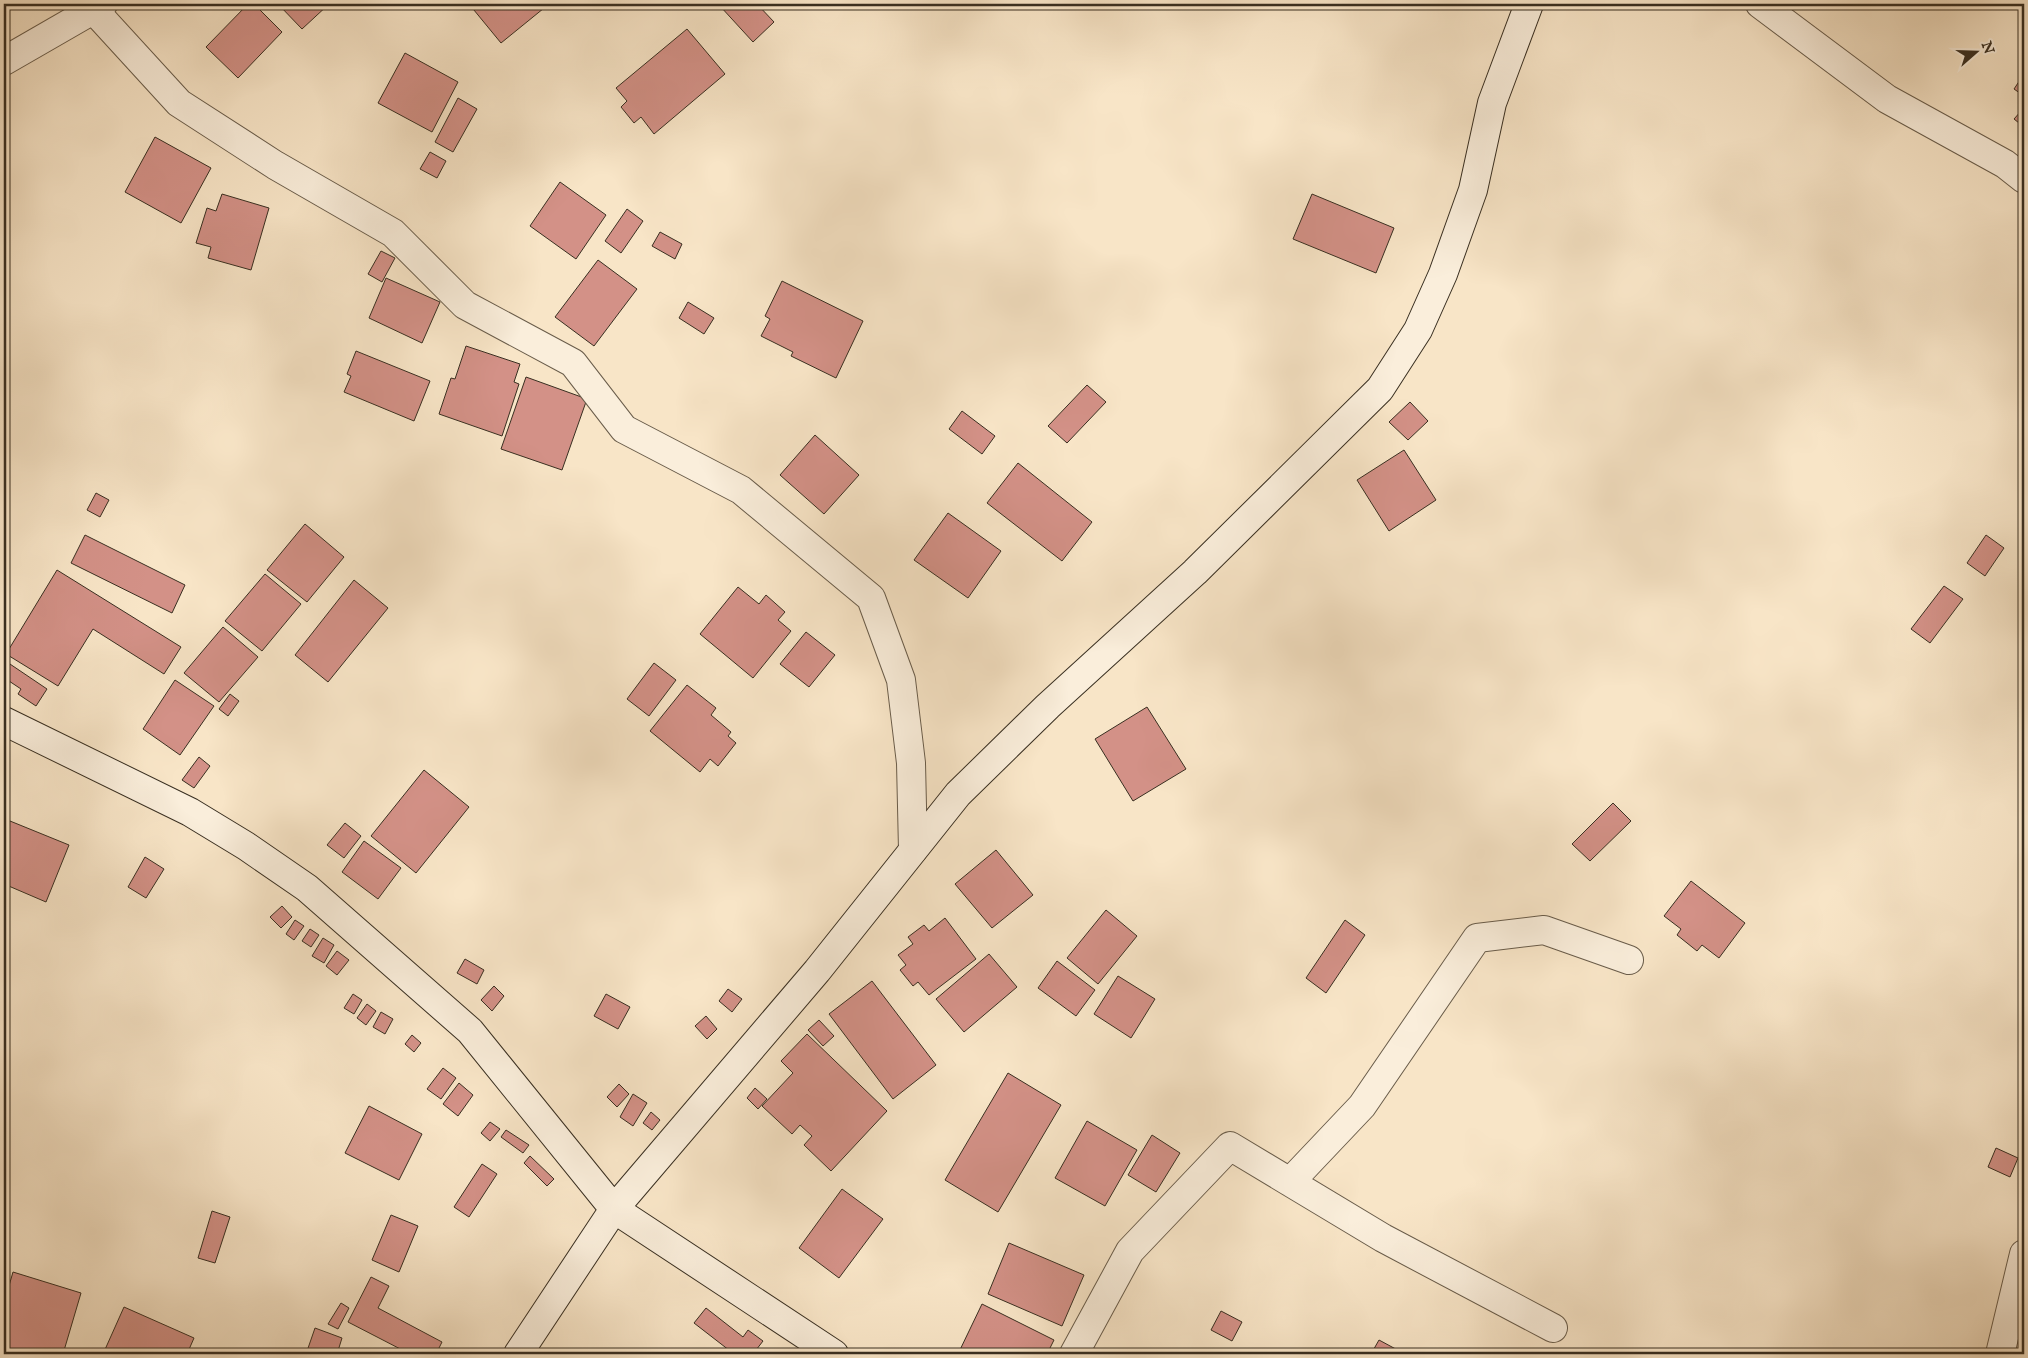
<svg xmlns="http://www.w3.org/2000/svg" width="2028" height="1358" font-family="'IM FELL English',serif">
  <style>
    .building { fill: #d39187; stroke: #392f21 }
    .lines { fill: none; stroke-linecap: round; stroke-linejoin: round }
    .street-casing { stroke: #695c4a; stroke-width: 30 }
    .secondary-casing { stroke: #392f21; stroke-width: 30 }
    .street { stroke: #faeedb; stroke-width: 28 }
    .secondary { stroke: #faeedb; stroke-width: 28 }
  </style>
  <rect width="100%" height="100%" fill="#f8e5c7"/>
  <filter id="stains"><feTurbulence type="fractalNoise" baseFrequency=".004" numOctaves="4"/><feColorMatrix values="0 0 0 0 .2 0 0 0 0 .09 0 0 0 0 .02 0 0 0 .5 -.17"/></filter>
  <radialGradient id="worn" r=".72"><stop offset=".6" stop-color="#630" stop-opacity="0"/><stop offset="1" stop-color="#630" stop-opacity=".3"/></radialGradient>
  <path class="building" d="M 248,4 L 254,4 L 282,32 L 238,78 L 206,47 Z
    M 278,4 L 329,4 L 302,29 Z
    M 469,4 L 549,4 L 501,43 Z
    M 723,4 L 757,4 L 774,22 L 753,42 L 720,6 Z
    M 687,29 L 725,74 L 654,134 L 641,117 L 634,123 L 621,107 L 627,101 L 616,88 Z
    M 405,53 L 458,82 L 432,132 L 378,103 Z
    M 2024,74 L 2024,96 L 2014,89 Z
    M 458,98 L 477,109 L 453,152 L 435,142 Z
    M 2022,110 L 2024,112 L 2024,127 L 2014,119 Z
    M 155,137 L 211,168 L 181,223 L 125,192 Z
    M 430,152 L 446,161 L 437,178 L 420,169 Z
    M 560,182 L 606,215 L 576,259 L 530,226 Z
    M 222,194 L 269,208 L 251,270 L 208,258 L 211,247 L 196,243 L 207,208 L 216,211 Z
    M 1312,194 L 1394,228 L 1376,273 L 1293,239 Z
    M 627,209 L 643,221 L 621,253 L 605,241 Z
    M 660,232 L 682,244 L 675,259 L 652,246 Z
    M 381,251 L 395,258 L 382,282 L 368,274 Z
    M 598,260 L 637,289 L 594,346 L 555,317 Z
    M 386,278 L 440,302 L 422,343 L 369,318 Z
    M 782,281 L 863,321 L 836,378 L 791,356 L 793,352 L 761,336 L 770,319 L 765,316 Z
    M 688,302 L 714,318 L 704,334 L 679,318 Z
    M 466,346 L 520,364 L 514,382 L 519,384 L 502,436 L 439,414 L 451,378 L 455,379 Z
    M 356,351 L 430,381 L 414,421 L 344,392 L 351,376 L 347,374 Z
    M 526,377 L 587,399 L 562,470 L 501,449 Z
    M 1087,385 L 1106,402 L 1067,443 L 1048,426 Z
    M 1410,402 L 1428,421 L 1408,440 L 1389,422 Z
    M 962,411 L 995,436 L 982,454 L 949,429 Z
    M 815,435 L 859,475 L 824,514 L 780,475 Z
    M 1404,450 L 1436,500 L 1389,531 L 1357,480 Z
    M 1018,463 L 1092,522 L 1062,561 L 987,503 Z
    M 96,493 L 109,500 L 100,517 L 87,510 Z
    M 948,513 L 1001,551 L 968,598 L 914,560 Z
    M 305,524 L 344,557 L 307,602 L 267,570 Z
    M 85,535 L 185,585 L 172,613 L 71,563 Z
    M 1986,535 L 2004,548 L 1985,576 L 1967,563 Z
    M 57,570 L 181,647 L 164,674 L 93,629 L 58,686 L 6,654 Z
    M 265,574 L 301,604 L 262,651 L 225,621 Z
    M 354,580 L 388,608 L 328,682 L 295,655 Z
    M 1944,586 L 1963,599 L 1930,643 L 1911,629 Z
    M 738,587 L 759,604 L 766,595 L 785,612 L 778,620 L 791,631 L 753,678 L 700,634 Z
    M 223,627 L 258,657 L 219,702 L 184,673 Z
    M 806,632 L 835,655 L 809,687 L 780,664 Z
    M 4,660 L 47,689 L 36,706 L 18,694 L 21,689 L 9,681 L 6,687 L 4,685 Z
    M 654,663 L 676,680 L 649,716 L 627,699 Z
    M 175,680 L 214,706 L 180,755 L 143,729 Z
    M 687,685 L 716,708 L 711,715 L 731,732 L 728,736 L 736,743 L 718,766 L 710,759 L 700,772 L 650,731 Z
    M 230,694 L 239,701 L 228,716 L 219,709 Z
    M 1147,707 L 1186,769 L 1133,801 L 1095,739 Z
    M 199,757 L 210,766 L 194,788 L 182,780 Z
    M 424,770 L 469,807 L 416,873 L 371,836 Z
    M 1613,803 L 1631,821 L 1590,861 L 1572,844 Z
    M 10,821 L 69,845 L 46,902 L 4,884 L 4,837 Z
    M 345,823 L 361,836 L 344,858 L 327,845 Z
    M 364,841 L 401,868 L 378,899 L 342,872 Z
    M 996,850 L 1033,895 L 992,928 L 955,884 Z
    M 145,857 L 164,869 L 146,898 L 128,887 Z
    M 1691,881 L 1745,923 L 1719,958 L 1702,945 L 1697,951 L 1677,935 L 1681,929 L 1664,916 Z
    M 282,906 L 292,917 L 281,928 L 270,917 Z
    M 1106,910 L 1137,936 L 1098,984 L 1067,958 Z
    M 945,918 L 976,959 L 929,995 L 918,982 L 913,986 L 900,970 L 906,965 L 898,955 L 913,944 L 908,937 L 924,925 L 929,931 Z
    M 295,920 L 304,926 L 294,940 L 286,934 Z
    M 1345,920 L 1365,935 L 1326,993 L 1306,978 Z
    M 310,929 L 319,935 L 311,947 L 302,941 Z
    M 323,938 L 334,945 L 324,963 L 312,956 Z
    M 337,951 L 349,960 L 337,975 L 326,966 Z
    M 989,954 L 1017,987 L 964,1032 L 936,999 Z
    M 465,959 L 484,970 L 477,984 L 457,973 Z
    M 1057,961 L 1095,990 L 1076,1016 L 1038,988 Z
    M 1118,976 L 1155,999 L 1131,1038 L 1094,1014 Z
    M 872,981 L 936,1065 L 893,1099 L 829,1014 Z
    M 494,986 L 504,996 L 492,1011 L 481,1000 Z
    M 728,989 L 742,999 L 732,1012 L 719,1001 Z
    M 353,994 L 362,1000 L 354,1014 L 344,1008 Z
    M 606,994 L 630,1007 L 618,1029 L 594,1016 Z
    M 367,1004 L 376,1011 L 366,1025 L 357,1018 Z
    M 381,1012 L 393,1019 L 385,1034 L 373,1027 Z
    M 706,1016 L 717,1029 L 707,1039 L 695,1026 Z
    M 819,1020 L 834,1036 L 823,1046 L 808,1030 Z
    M 807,1034 L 887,1111 L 831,1171 L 804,1145 L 812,1136 L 800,1125 L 792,1134 L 762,1106 L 793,1073 L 781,1061 Z
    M 412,1035 L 421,1043 L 414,1052 L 405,1044 Z
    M 443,1068 L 456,1078 L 441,1099 L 427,1089 Z
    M 1008,1073 L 1061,1105 L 998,1212 L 945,1180 Z
    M 459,1083 L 473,1095 L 458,1116 L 443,1104 Z
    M 619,1084 L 629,1094 L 617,1107 L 607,1097 Z
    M 755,1088 L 767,1099 L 758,1109 L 747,1098 Z
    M 633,1094 L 647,1103 L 633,1126 L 620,1117 Z
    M 369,1106 L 422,1134 L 399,1180 L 345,1153 Z
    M 651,1112 L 660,1120 L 652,1130 L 643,1123 Z
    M 1087,1121 L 1137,1150 L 1105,1206 L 1055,1178 Z
    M 490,1122 L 500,1129 L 490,1141 L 481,1133 Z
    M 506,1130 L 529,1145 L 523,1153 L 501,1137 Z
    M 1152,1135 L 1180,1153 L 1156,1192 L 1128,1175 Z
    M 1996,1148 L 2018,1158 L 2010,1177 L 1988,1167 Z
    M 530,1156 L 554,1179 L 547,1186 L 524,1163 Z
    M 482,1164 L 497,1174 L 469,1217 L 454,1207 Z
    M 842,1189 L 883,1219 L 839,1278 L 799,1248 Z
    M 212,1211 L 230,1217 L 215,1263 L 198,1258 Z
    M 391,1215 L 418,1226 L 399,1272 L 372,1260 Z
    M 1009,1243 L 1084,1275 L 1062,1326 L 988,1294 Z
    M 13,1272 L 81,1293 L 63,1354 L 4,1354 L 4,1303 Z
    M 371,1277 L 389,1286 L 378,1308 L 442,1342 L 436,1354 L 410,1354 L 348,1322 Z
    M 341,1303 L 349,1308 L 338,1329 L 328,1324 Z
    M 982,1304 L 1054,1340 L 1047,1354 L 958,1354 Z
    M 124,1307 L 194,1338 L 187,1354 L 103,1354 Z
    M 706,1308 L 743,1337 L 748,1330 L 763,1341 L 753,1354 L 734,1354 L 694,1323 Z
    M 1221,1311 L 1242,1322 L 1232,1341 L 1211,1330 Z
    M 315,1328 L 342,1338 L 337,1354 L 306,1354 Z
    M 1379,1340 L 1405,1354 L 1371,1354 Z"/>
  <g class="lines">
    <g class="street-casing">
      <path id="street" d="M 1760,4 L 1887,99 L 2005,164 L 2024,179
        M 93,9 L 179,103 L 275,165 L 393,233 L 465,305 L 573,363 L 624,429 L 741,490 L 871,598 L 901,680 L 911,763 L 913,850
        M 4,61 L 103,4
        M 1290,1182 L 1362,1106 L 1477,938 L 1544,930 L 1629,960
        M 1074,1354 L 1130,1251 L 1230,1146 L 1383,1238 L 1553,1328
        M 2000,1354 L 2024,1254"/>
    </g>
    <g class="secondary-casing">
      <path id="secondary" d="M 4,721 L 190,812 L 246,846 L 307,888 L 470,1031 L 614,1209 L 834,1354
        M 518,1354 L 614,1209 L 817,971 L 958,794 L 1048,706 L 1195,572 L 1380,389 L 1418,330 L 1443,274 L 1473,190 L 1492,103 L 1529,4"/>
    </g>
    <use href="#street" class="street"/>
    <use href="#secondary" class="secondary"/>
  </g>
  <rect width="2028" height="1358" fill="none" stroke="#f8e5c7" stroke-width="20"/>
  <rect x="5" y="5" width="2018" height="1348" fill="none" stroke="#392f21" stroke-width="2.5"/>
  <rect x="10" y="10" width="2008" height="1338" fill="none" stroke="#392f21"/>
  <g transform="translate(1976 52) rotate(70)" stroke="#faeedb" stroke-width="4" paint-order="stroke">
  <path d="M0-4L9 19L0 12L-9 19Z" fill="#392f21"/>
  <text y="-8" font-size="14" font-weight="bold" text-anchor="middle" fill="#392f21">N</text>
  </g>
  <rect width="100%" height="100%" filter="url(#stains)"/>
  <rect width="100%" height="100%" fill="url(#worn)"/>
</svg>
